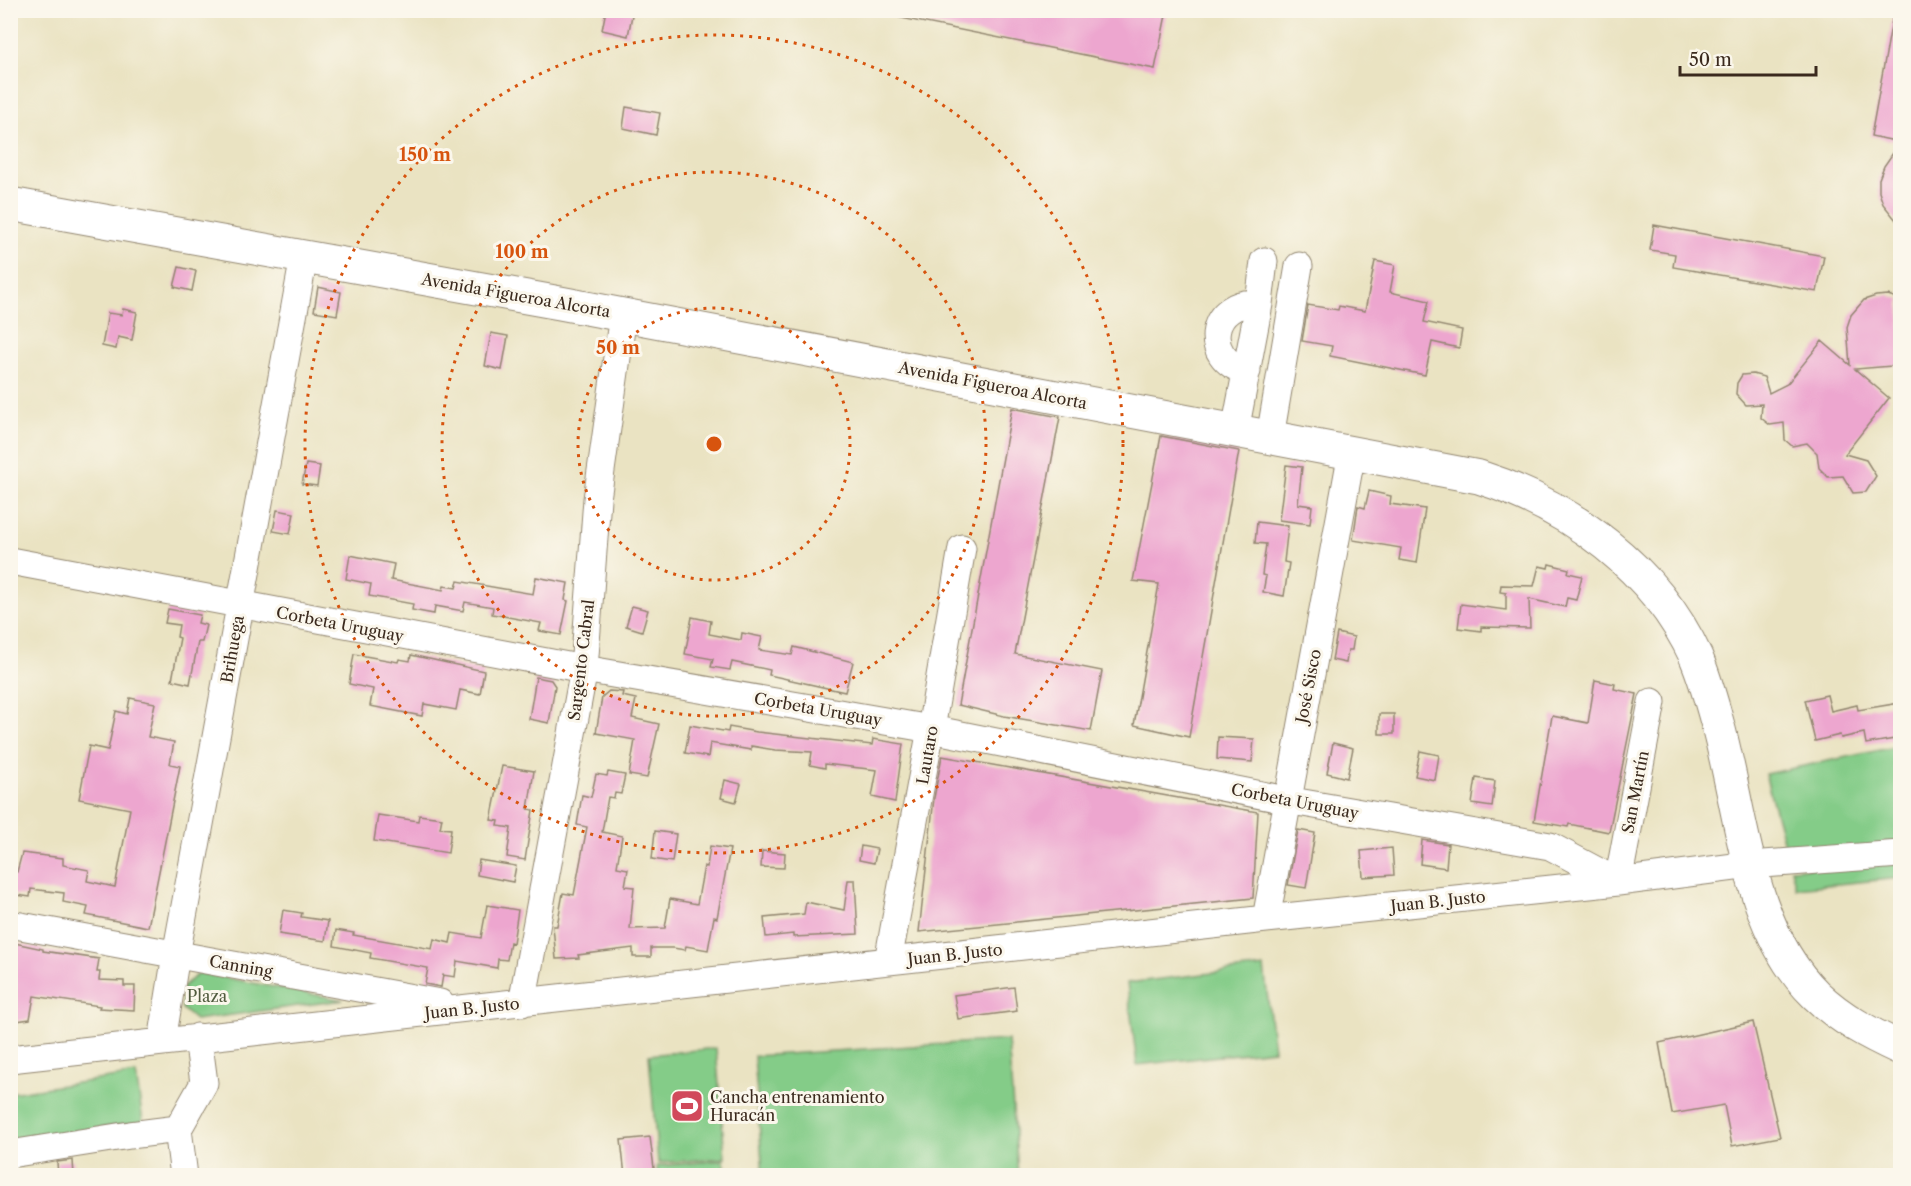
<svg xmlns="http://www.w3.org/2000/svg" width="1911" height="1186" font-family="'Libre Caslon Text',serif">
  <style>
    .green { fill: #84cc88; stroke: #607b53; stroke-width: 1.5 }
    .building { fill: #eda6cf }
    .lines { fill: none; stroke-linecap: round; stroke-linejoin: round }
    .minor-casing { stroke: #928670; stroke-width: 29 }
    .major-casing { stroke: #928670; stroke-width: 35 }
    .minor { stroke: #fff; stroke-width: 27 }
    .major { stroke: #fff; stroke-width: 33 }
    .ring { fill: none; stroke: #d7540e; stroke-width: 3; stroke-dasharray: 3 6 }
    .labels { text-anchor: middle; dominant-baseline: central; stroke-width: 6; stroke-linejoin: round; paint-order: stroke }
    .street-label { font-size: 16px; fill: #3b2a1e; stroke: #fbf7ec }
    .park-label { font-size: 16px; fill: #515b3e; stroke: #fbf7ec }
    .poi-label { font-size: 16px; fill: #3b2a1e; stroke: #fbf7ec; text-anchor: start }
    .centre { fill: #d7540e; stroke: #fbf7ec; stroke-width: 3 }
    .ring-label { font-size: 18px; text-anchor: middle; font-weight: bold; fill: #d7540e; stroke: #fbf7ec; stroke-width: 6; stroke-linejoin: round; paint-order: stroke }
  </style>
  <rect width="100%" height="100%" fill="#fbf7ec"/>
  <filter id="ink" filterUnits="userSpaceOnUse"><feTurbulence type="fractalNoise" baseFrequency=".0167" numOctaves="2"/><feDisplacementMap in="SourceGraphic" scale="12" xChannelSelector="R" yChannelSelector="G"/><feConvolveMatrix kernelMatrix="1 2 1 2 8 2 1 2 1" color-interpolation-filters="sRGB"/></filter>
  <filter id="wash" filterUnits="userSpaceOnUse"><feTurbulence type="fractalNoise" baseFrequency=".008" numOctaves="4" result="noise"/><feDisplacementMap in="SourceGraphic" scale="24" xChannelSelector="R" yChannelSelector="G"/><feGaussianBlur stdDeviation="1.35" result="paint"/><feColorMatrix in="noise" values="0 0 0 0 0 0 0 0 0 0 0 0 0 0 0 0 0 1.4 0 .05"/><feComposite in="paint" operator="in"/></filter>
  <g filter="url(#wash)">
    <rect width="100%" height="100%" fill="#eae3c2"/>
    <path class="green" d="M 1900,746 L 1900,845 L 1787,855 L 1765,774 Z
      M 1900,861 L 1900,878 L 1796,888 L 1791,869 Z
      M 1264,967 L 1274,1050 L 1137,1065 L 1127,983 Z
      M 200,973 L 343,1000 L 195,1020 L 182,1009 L 183,986 Z
      M 1008,1040 L 1018,1175 L 763,1175 L 754,1056 Z
      M 716,1048 L 725,1158 L 658,1163 L 649,1055 Z
      M 136,1074 L 143,1122 L 11,1141 L 11,1093 Z
      M 724,1160 L 726,1175 L 658,1175 L 657,1166 Z"/>
    <g id="blocks">
      <path class="building" d="M 606,10 L 633,10 L 628,36 L 602,30 Z
        M 896,10 L 1167,10 L 1155,69 L 896,17 Z
        M 1893,15 L 1900,16 L 1900,142 L 1871,136 Z
        M 626,107 L 660,113 L 656,135 L 623,128 Z
        M 1900,143 L 1900,225 L 1883,204 L 1879,192 L 1879,179 L 1884,166 Z
        M 1654,225 L 1824,256 L 1817,292 L 1673,267 L 1675,254 L 1650,250 Z
        M 1375,261 L 1395,265 L 1390,292 L 1429,301 L 1424,322 L 1462,330 L 1459,348 L 1432,342 L 1425,375 L 1330,356 L 1332,346 L 1302,341 L 1308,305 L 1338,310 L 1339,306 L 1365,311 Z
        M 179,267 L 196,271 L 192,291 L 174,287 Z
        M 318,287 L 341,292 L 337,315 L 314,311 Z
        M 1888,295 L 1900,299 L 1900,362 L 1892,366 L 1855,369 L 1889,398 L 1845,454 L 1866,460 L 1876,476 L 1866,492 L 1853,493 L 1843,476 L 1828,477 L 1819,468 L 1817,453 L 1807,443 L 1792,446 L 1785,440 L 1784,423 L 1770,425 L 1761,418 L 1762,404 L 1746,405 L 1736,394 L 1737,383 L 1742,375 L 1753,374 L 1764,377 L 1769,393 L 1787,384 L 1822,341 L 1850,365 L 1847,327 L 1851,315 L 1864,300 L 1876,296 Z
        M 123,309 L 137,312 L 132,340 L 118,337 L 116,349 L 102,346 L 108,313 L 122,315 Z
        M 491,333 L 508,336 L 502,370 L 485,366 Z
        M 1012,408 L 1060,417 L 1015,654 L 1102,671 L 1091,731 L 1004,716 L 958,705 Z
        M 1161,436 L 1239,451 L 1189,737 L 1134,725 L 1159,584 L 1133,581 Z
        M 306,464 L 320,466 L 317,486 L 302,484 Z
        M 1286,465 L 1302,467 L 1298,504 L 1312,506 L 1310,524 L 1279,520 Z
        M 1369,491 L 1391,496 L 1390,504 L 1425,509 L 1417,563 L 1399,560 L 1401,548 L 1353,540 L 1358,506 L 1365,508 Z
        M 277,510 L 294,513 L 290,534 L 273,531 Z
        M 1257,522 L 1288,526 L 1284,562 L 1289,563 L 1284,596 L 1263,592 L 1266,576 L 1262,575 L 1266,544 L 1255,543 Z
        M 350,555 L 394,564 L 391,580 L 443,590 L 444,586 L 456,588 L 458,581 L 533,594 L 536,577 L 568,583 L 565,600 L 568,601 L 561,635 L 539,631 L 541,623 L 492,614 L 493,607 L 465,602 L 463,611 L 435,606 L 434,614 L 412,610 L 413,604 L 369,596 L 371,584 L 346,579 Z
        M 1549,564 L 1569,569 L 1568,573 L 1582,576 L 1576,600 L 1567,598 L 1565,607 L 1529,599 L 1530,628 L 1481,627 L 1481,631 L 1458,628 L 1461,604 L 1506,610 L 1506,593 L 1500,592 L 1501,585 L 1534,586 L 1539,566 L 1548,568 Z
        M 632,606 L 648,610 L 642,631 L 626,626 Z
        M 168,609 L 200,615 L 198,623 L 206,625 L 202,642 L 198,642 L 190,684 L 172,680 L 180,638 L 177,637 L 179,625 L 165,623 Z
        M 692,617 L 711,621 L 709,634 L 741,640 L 742,633 L 762,637 L 759,650 L 792,655 L 794,647 L 853,662 L 845,692 L 769,675 L 770,670 L 732,662 L 730,670 L 711,667 L 713,659 L 685,654 Z
        M 1337,633 L 1354,637 L 1352,650 L 1348,650 L 1346,663 L 1332,660 Z
        M 354,654 L 398,662 L 399,659 L 410,661 L 411,655 L 484,671 L 480,694 L 460,690 L 456,710 L 424,704 L 422,716 L 370,706 L 373,689 L 349,684 Z
        M 536,677 L 551,680 L 555,686 L 549,723 L 529,719 Z
        M 1595,680 L 1615,684 L 1614,689 L 1637,694 L 1609,832 L 1569,824 L 1568,827 L 1534,821 L 1552,716 L 1588,723 Z
        M 609,691 L 623,692 L 622,696 L 636,699 L 632,718 L 659,724 L 647,778 L 629,775 L 635,740 L 596,733 L 602,697 Z
        M 1827,695 L 1831,711 L 1857,705 L 1858,710 L 1900,703 L 1900,738 L 1866,744 L 1864,733 L 1841,738 L 1840,735 L 1815,741 L 1805,700 Z
        M 130,698 L 155,703 L 148,737 L 174,742 L 170,764 L 180,766 L 148,927 L 86,915 L 88,907 L 63,902 L 64,893 L 31,889 L 30,897 L 10,894 L 10,871 L 17,872 L 22,853 L 63,858 L 63,865 L 89,870 L 87,881 L 115,887 L 130,809 L 79,799 L 89,746 L 108,750 L 116,711 L 127,714 Z
        M 1379,714 L 1394,714 L 1394,734 L 1379,734 Z
        M 690,725 L 728,732 L 729,727 L 757,732 L 872,745 L 873,739 L 903,744 L 895,802 L 872,797 L 877,770 L 825,764 L 825,768 L 810,765 L 812,752 L 775,750 L 751,746 L 751,750 L 710,743 L 708,757 L 685,753 Z
        M 1218,737 L 1254,739 L 1252,762 L 1217,759 Z
        M 1333,743 L 1353,748 L 1347,778 L 1327,773 Z
        M 1420,751 L 1439,755 L 1435,780 L 1415,776 Z
        M 942,756 L 1258,812 L 1253,898 L 919,932 L 934,798 Z
        M 502,766 L 534,771 L 528,809 L 533,810 L 525,860 L 507,857 L 511,828 L 498,826 L 499,821 L 491,820 Z
        M 608,772 L 625,775 L 621,794 L 615,793 L 614,798 L 608,797 L 602,832 L 622,836 L 617,867 L 628,869 L 625,886 L 634,887 L 630,929 L 665,928 L 670,899 L 697,904 L 704,866 L 707,867 L 710,846 L 730,849 L 717,918 L 714,917 L 708,950 L 686,946 L 685,950 L 673,948 L 651,948 L 651,957 L 633,957 L 633,948 L 578,955 L 579,958 L 556,959 L 553,926 L 557,926 L 563,893 L 574,895 L 587,827 L 577,825 L 582,795 L 591,797 L 596,774 L 607,776 Z
        M 1476,778 L 1495,781 L 1492,807 L 1472,804 Z
        M 725,780 L 741,784 L 736,802 L 721,798 Z
        M 378,815 L 418,821 L 419,815 L 442,818 L 440,828 L 451,829 L 448,853 L 374,841 Z
        M 1298,830 L 1315,833 L 1306,888 L 1288,885 Z
        M 655,831 L 676,834 L 672,862 L 652,859 Z
        M 1422,840 L 1448,844 L 1446,868 L 1420,864 Z
        M 861,846 L 877,849 L 874,863 L 859,860 Z
        M 1392,848 L 1394,875 L 1363,877 L 1361,851 Z
        M 762,851 L 785,853 L 784,868 L 761,867 Z
        M 479,860 L 516,866 L 513,882 L 477,875 Z
        M 848,880 L 855,880 L 858,934 L 793,937 L 793,934 L 766,937 L 764,918 L 804,914 L 806,902 L 844,910 Z
        M 487,905 L 518,910 L 513,943 L 510,942 L 507,960 L 498,959 L 497,968 L 457,961 L 455,977 L 443,975 L 441,987 L 425,984 L 428,968 L 370,958 L 371,953 L 334,946 L 336,930 L 354,933 L 353,935 L 432,949 L 434,939 L 450,943 L 452,933 L 481,938 Z
        M 283,910 L 302,913 L 301,917 L 328,921 L 325,941 L 279,934 Z
        M 10,942 L 43,949 L 43,951 L 99,959 L 97,972 L 100,972 L 99,980 L 124,981 L 124,986 L 135,986 L 134,1010 L 99,1008 L 100,1006 L 34,996 L 30,1019 L 10,1022 Z
        M 1014,987 L 1017,1011 L 958,1019 L 954,995 Z
        M 1753,1022 L 1780,1137 L 1732,1146 L 1724,1105 L 1672,1114 L 1659,1043 Z
        M 650,1137 L 655,1176 L 625,1176 L 621,1140 Z
        M 73,1160 L 74,1176 L 58,1176 L 57,1162 Z"/>
    </g>
  </g>
  <g filter="url(#ink)">
    <use href="#blocks" fill-opacity="0" stroke="#928670" stroke-width="1.5"/>
    <g class="lines">
      <g class="minor-casing">
        <path id="minor" d="M 1247,371 C 1199,359 1210,298 1259,304
          M 1235,431 L 1259,304 L 1264,261
          M 1270,437 L 1299,266
          M 10,561 L 584,669 L 931,729 L 1286,800 L 1550,846 L 1618,882 L 1652,702
          M 1266,919 L 1352,452
          M 10,924 L 440,1003
          M 888,961 L 931,729 L 962,548
          M 522,1003 L 584,669 L 597,499 L 623,315
          M 162,1041 L 176,955 L 304,257
          M 10,1059 L 1266,919 L 1618,882 L 1750,865 L 1900,854
          M 10,1154 L 130,1135 L 178,1129
          M 184,1176 L 178,1129 L 204,1083 L 198,1037"/>
      </g>
      <g class="major-casing">
        <path id="major" d="M 10,204 L 560,303 L 1479,477 C 1570,506 1655,568 1696,657 C 1705,678 1711,700 1717,722 C 1742,811 1747,928 1816,995 C 1841,1019 1870,1034 1900,1048"/>
      </g>
      <use href="#minor" class="minor"/>
      <use href="#major" class="major"/>
    </g>
  </g>
  <g class="ring">
    <circle cx="714" cy="444" r="136"/>
    <circle cx="714" cy="444" r="272"/>
    <circle cx="714" cy="444" r="409"/>
  </g>
  <defs>
    <g id="stadium-square" transform="scale(1.725)"><rect x="-9" y="-9" width="18" height="18" rx="4" fill="#d1495b" stroke="#fbf7ec"/><path d="M0-5a6.5 5 0 1 0 0 10a6.5 5 0 1 0 0-10ZM-3.5-1.8h7v3.6h-7Z" fill="#fff"/></g>
  </defs>
  <g fill-rule="evenodd">
    <use href="#stadium-square" x="687" y="1106"/>
  </g>
  <g class="labels">
    <g class="street-label">
      <text transform="translate(516 295) rotate(10)">Avenida Figueroa Alcorta</text>
      <text transform="translate(993 385) rotate(11)">Avenida Figueroa Alcorta</text>
      <text transform="translate(340 624) rotate(11)">Corbeta Uruguay</text>
      <text transform="translate(232 649) rotate(-80)">Brihuega</text>
      <text transform="translate(581 660) rotate(-83)">Sargento Cabral</text>
      <text transform="translate(1308 686) rotate(-79)">José Sisco</text>
      <text transform="translate(818 709) rotate(10)">Corbeta Uruguay</text>
      <text transform="translate(927 755) rotate(-80)">Lautaro</text>
      <text transform="translate(1635 792) rotate(-79)">San Martín</text>
      <text transform="translate(1295 801) rotate(11)">Corbeta Uruguay</text>
      <text transform="translate(1438 901) rotate(-6)">Juan B. Justo</text>
      <text transform="translate(955 954) rotate(-6)">Juan B. Justo</text>
      <text transform="translate(241 966) rotate(10)">Canning</text>
      <text transform="translate(472 1008) rotate(-6)">Juan B. Justo</text>
    </g>
    <g class="park-label">
      <text x="207" y="996">Plaza</text>
    </g>
    <g class="poi-label">
      <text x="710" y="1097">Cancha entrenamiento<tspan x="710" dy="18">Huracán</tspan></text>
    </g>
  </g>
  <circle cx="714" cy="444" r="9" class="centre"/>
  <g class="ring-label">
    <text x="425" y="161">150 m</text>
    <text x="522" y="258">100 m</text>
    <text x="618" y="354">50 m</text>
  </g>
  <rect width="1911" height="1186" fill="none" stroke="#fbf7ec" stroke-width="36"/>
  <path d="M1680 66v9h136v-9" fill="none" stroke="#3b2a1e" stroke-width="3"/>
  <text x="1689" y="66" font-size="18" fill="#3b2a1e" stroke="#fbf7ec" stroke-width="4.5" paint-order="stroke">50 m</text>
</svg>
